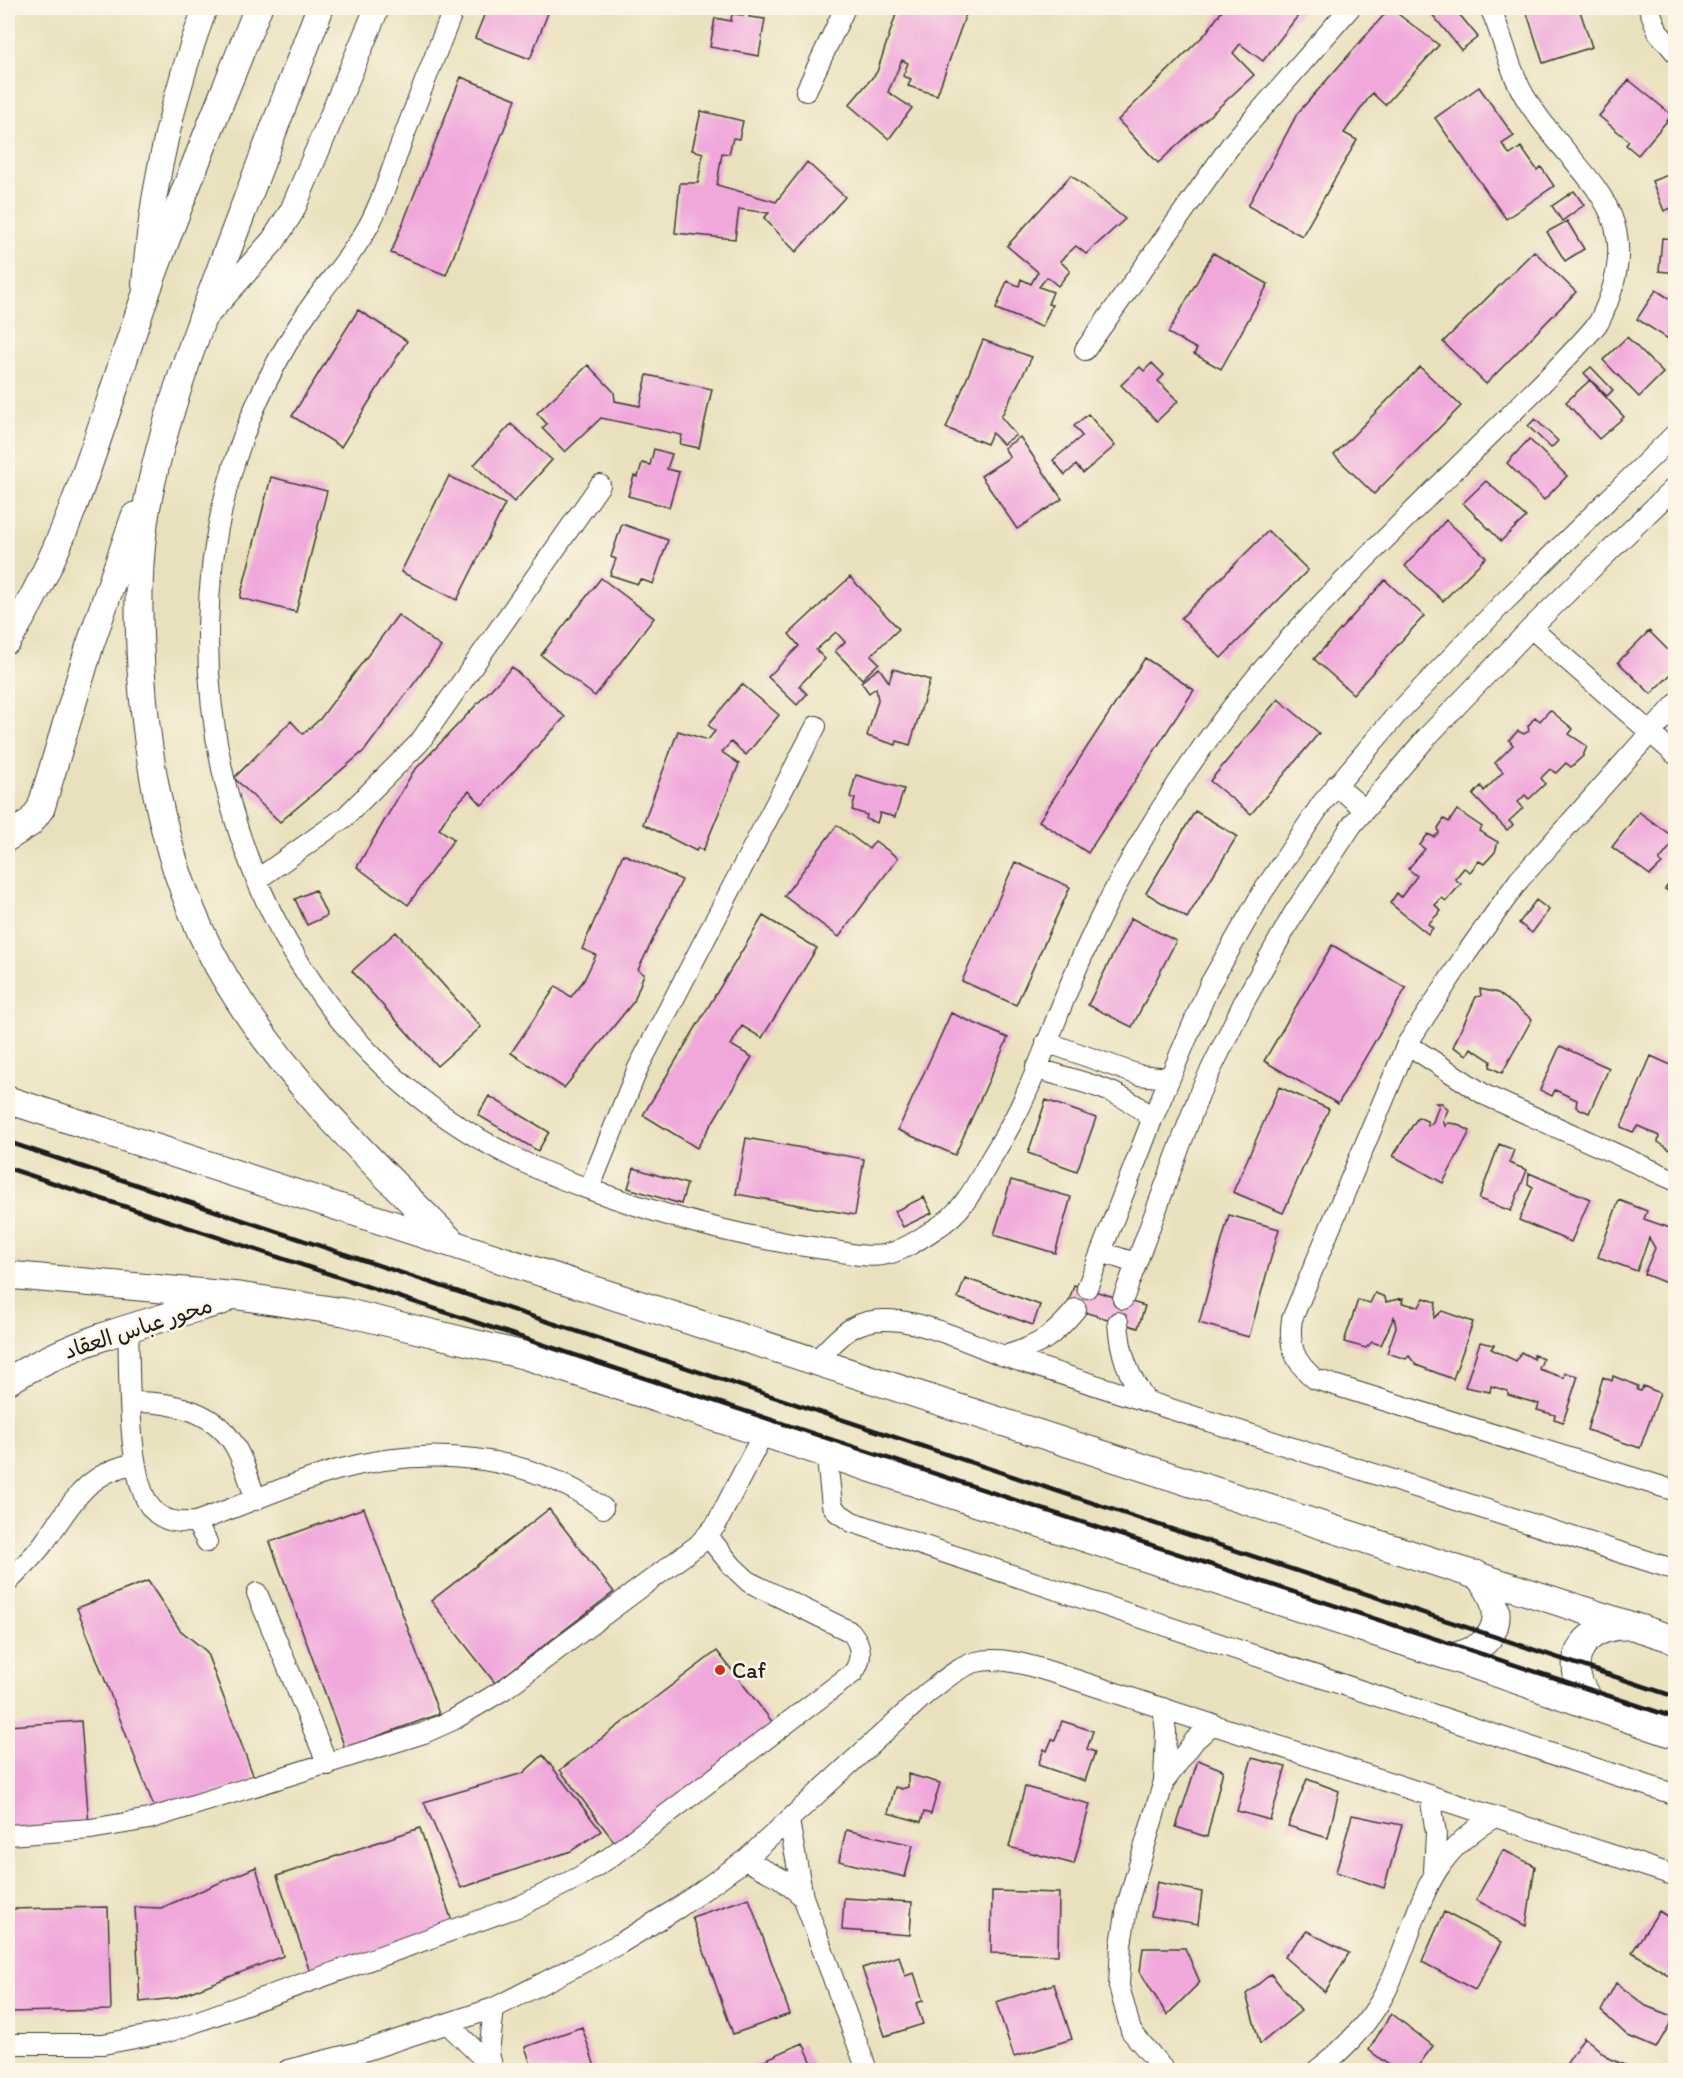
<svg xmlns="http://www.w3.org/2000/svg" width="1683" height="2078" font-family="Itim,'Playpen Sans Arabic',sans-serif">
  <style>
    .building { fill: #f0a8db }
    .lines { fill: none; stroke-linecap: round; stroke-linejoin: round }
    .minor-casing { stroke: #3b3a34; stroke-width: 22 }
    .tertiary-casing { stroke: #3b3a34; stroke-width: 26 }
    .secondary-casing { stroke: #3b3a34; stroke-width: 29 }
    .minor { stroke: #fff; stroke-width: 20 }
    .tertiary { stroke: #fff; stroke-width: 24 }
    .secondary { stroke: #fff; stroke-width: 27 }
    .rail { stroke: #1c1c1c; stroke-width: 4.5 }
    .poi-dot { fill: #c8321e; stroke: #fcf5e5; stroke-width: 2 }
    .labels { text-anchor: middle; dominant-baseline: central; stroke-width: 5; stroke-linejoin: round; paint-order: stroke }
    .street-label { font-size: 22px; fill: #1c1c1c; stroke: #fcf5e5 }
    .poi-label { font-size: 22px; fill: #1c1c1c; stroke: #fcf5e5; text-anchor: start }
  </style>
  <rect width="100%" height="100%" fill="#fcf5e5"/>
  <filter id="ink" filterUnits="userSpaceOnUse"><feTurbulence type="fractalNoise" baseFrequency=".0167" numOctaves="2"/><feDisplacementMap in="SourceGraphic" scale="12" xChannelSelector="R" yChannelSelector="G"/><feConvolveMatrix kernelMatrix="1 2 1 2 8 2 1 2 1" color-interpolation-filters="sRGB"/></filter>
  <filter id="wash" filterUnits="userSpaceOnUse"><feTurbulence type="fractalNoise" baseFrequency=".008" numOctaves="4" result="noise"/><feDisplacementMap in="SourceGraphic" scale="24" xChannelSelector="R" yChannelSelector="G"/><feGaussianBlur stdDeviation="1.35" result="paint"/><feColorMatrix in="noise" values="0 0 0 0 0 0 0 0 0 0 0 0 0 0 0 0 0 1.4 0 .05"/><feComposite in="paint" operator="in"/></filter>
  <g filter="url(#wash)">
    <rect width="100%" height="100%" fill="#e9e1bd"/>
    <g id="blocks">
      <path class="building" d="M 487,8 L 550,8 L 530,59 L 475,38 Z
        M 746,8 L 754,8 L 749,17 L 765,19 L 759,56 L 710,47 L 715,18 L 731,21 L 732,14 L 743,15 Z
        M 898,8 L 968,8 L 937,95 L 908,86 L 911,79 L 903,76 L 908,63 L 902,60 L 888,92 L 912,108 L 889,139 L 849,105 L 877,72 Z
        M 1224,8 L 1304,8 L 1263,61 L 1240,44 L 1233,53 L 1254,75 L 1158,163 L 1118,120 L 1206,33 Z
        M 1390,8 L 1439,45 L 1385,105 L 1372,93 L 1344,133 L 1357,140 L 1302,236 L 1248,206 L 1297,114 Z
        M 1427,8 L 1454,8 L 1478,37 L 1461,50 Z
        M 1535,8 L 1579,8 L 1592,47 L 1543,63 L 1526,10 Z
        M 461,77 L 516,99 L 446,275 L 391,253 Z
        M 1629,80 L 1672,115 L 1638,155 L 1626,145 L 1629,141 L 1599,116 Z
        M 1479,87 L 1514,136 L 1502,144 L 1510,155 L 1521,147 L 1537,170 L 1541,167 L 1554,186 L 1506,219 L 1435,118 Z
        M 701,111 L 743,121 L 739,139 L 733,138 L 729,154 L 722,153 L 717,185 L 776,202 L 807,162 L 845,197 L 796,252 L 764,218 L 769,213 L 739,209 L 735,239 L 675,233 L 680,183 L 698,183 L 703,153 L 692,150 Z
        M 1676,172 L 1676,206 L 1664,211 L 1652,181 Z
        M 1071,175 L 1125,219 L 1086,254 L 1076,246 L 1060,261 L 1070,271 L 1058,286 L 1047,277 L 1039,287 L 1053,292 L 1048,304 L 1052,305 L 1042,327 L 996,309 L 1007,281 L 1019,286 L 1021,279 L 1031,284 L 1038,272 L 1007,246 Z
        M 1574,191 L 1584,205 L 1562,221 L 1552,206 Z
        M 1567,221 L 1584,249 L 1565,261 L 1547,232 Z
        M 1662,238 L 1676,239 L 1676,273 L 1659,271 Z
        M 1534,251 L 1576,292 L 1486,384 L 1443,342 Z
        M 1213,253 L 1268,284 L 1221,369 L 1194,354 L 1197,349 L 1168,333 Z
        M 1656,290 L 1676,303 L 1676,344 L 1637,319 Z
        M 358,310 L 407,341 L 341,447 L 292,416 Z
        M 1627,337 L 1663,373 L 1639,397 L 1603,360 Z
        M 983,340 L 1032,357 L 1001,417 L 1016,435 L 1003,444 L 992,433 L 987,444 L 946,428 Z
        M 1152,363 L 1164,375 L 1158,381 L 1178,401 L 1157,421 L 1121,385 L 1140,367 L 1144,371 Z
        M 588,365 L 614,392 L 615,401 L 640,406 L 647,375 L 712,389 L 699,448 L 680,444 L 682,435 L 601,418 L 565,452 L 542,428 L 547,424 L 537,413 Z
        M 1420,367 L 1461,406 L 1374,494 L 1334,455 Z
        M 1591,367 L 1613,390 L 1607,396 L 1584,373 Z
        M 1590,380 L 1624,417 L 1599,439 L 1566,402 Z
        M 1088,414 L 1115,446 L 1083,473 L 1076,465 L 1065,475 L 1053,460 L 1082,436 L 1074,426 Z
        M 1535,419 L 1558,441 L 1551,448 L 1528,426 Z
        M 511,424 L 552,460 L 514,502 L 474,465 Z
        M 1020,437 L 1062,499 L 1017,529 L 981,476 L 1010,457 L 1004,448 Z
        M 1529,439 L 1567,476 L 1544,500 L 1507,463 Z
        M 654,449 L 672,454 L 667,469 L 679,472 L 669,507 L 628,496 L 634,476 L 638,477 L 642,463 L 650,465 Z
        M 449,476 L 505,504 L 457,600 L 401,572 Z
        M 271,477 L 327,491 L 296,612 L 240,598 Z
        M 1486,481 L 1526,517 L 1501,541 L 1463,503 Z
        M 1446,520 L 1486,557 L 1443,601 L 1405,566 Z
        M 622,524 L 668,540 L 653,584 L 640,579 L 638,584 L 610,575 L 616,559 L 611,557 Z
        M 1268,531 L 1308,570 L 1221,658 L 1181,618 Z
        M 850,577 L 899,629 L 871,655 L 879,663 L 862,679 L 835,651 L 845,642 L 836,632 L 816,650 L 825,659 L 799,686 L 807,694 L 797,705 L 768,677 L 799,646 L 789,634 Z
        M 601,578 L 654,618 L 595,696 L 541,655 Z
        M 1385,580 L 1424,616 L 1353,694 L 1314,659 Z
        M 398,615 L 441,647 L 365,750 L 280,822 L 234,778 L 291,721 L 303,734 L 320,719 Z
        M 1649,631 L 1676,658 L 1676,669 L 1651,694 L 1618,662 Z
        M 1145,658 L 1194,690 L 1088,853 L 1039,821 Z
        M 512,667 L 565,717 L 482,805 L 469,791 L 451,810 L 439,829 L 454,839 L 408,905 L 357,867 L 413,772 Z
        M 879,668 L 889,682 L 893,669 L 930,680 L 910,745 L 897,741 L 896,745 L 867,736 L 878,700 L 876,688 L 869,693 L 861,682 Z
        M 742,684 L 779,715 L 746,755 L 731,742 L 722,752 L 739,764 L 703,851 L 698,847 L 696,851 L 643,824 L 678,731 L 708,740 L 715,731 L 708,725 Z
        M 1278,699 L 1319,733 L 1251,814 L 1210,781 Z
        M 1550,710 L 1573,729 L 1569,734 L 1587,746 L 1583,756 L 1571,767 L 1566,763 L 1556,773 L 1550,769 L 1541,778 L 1545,784 L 1529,799 L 1525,795 L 1518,802 L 1523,808 L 1509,821 L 1513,825 L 1507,830 L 1473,795 L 1481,786 L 1484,791 L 1503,772 L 1495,763 L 1513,745 L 1509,740 L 1518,731 L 1524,734 L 1529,731 L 1528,726 L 1535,717 L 1540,721 Z
        M 856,775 L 904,789 L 895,817 L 880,813 L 877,823 L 866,819 L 867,815 L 852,810 L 855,799 L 850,797 Z
        M 1457,810 L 1482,827 L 1479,831 L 1498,842 L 1495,852 L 1484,864 L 1479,861 L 1470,872 L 1464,868 L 1455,879 L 1461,884 L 1446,901 L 1442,898 L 1435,905 L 1441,911 L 1428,924 L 1433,928 L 1428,934 L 1390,903 L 1397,893 L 1401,897 L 1417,876 L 1408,869 L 1425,849 L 1420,845 L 1428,834 L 1434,837 L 1439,833 L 1438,828 L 1444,819 L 1449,822 Z
        M 1195,811 L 1237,836 L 1187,918 L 1146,893 Z
        M 1639,812 L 1676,839 L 1659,861 L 1662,864 L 1650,875 L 1612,847 Z
        M 837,825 L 869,849 L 875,841 L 898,858 L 839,937 L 784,896 Z
        M 623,854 L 682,880 L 638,970 L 644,974 L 634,1001 L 564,1088 L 511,1053 L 556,986 L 571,997 L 584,980 L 596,955 L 582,949 Z
        M 1015,862 L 1070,887 L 1016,1005 L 962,981 Z
        M 1676,875 L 1676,896 L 1665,889 Z
        M 315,890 L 327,916 L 307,925 L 295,899 Z
        M 1536,900 L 1549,910 L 1532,933 L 1519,923 Z
        M 763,916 L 817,948 L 762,1038 L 742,1026 L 731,1045 L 752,1057 L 697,1148 L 643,1115 Z
        M 1131,918 L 1176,941 L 1132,1027 L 1088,1005 Z
        M 396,932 L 481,1027 L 437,1066 L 352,971 Z
        M 1332,945 L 1406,988 L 1338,1104 L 1264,1061 Z
        M 1480,989 L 1498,993 L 1532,1019 L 1502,1073 L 1490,1067 L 1491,1061 L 1471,1048 L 1467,1055 L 1453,1047 L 1476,997 L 1481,996 Z
        M 951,1013 L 1008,1038 L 955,1155 L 898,1130 Z
        M 1560,1046 L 1609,1068 L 1589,1113 L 1576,1107 L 1577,1100 L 1555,1090 L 1552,1096 L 1540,1090 Z
        M 1651,1056 L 1673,1066 L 1671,1080 L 1672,1087 L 1676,1088 L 1676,1138 L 1670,1150 L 1658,1142 L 1659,1136 L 1638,1126 L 1633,1132 L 1621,1127 Z
        M 1279,1087 L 1329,1109 L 1283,1213 L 1233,1192 Z
        M 489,1096 L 549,1132 L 538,1151 L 478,1115 Z
        M 1046,1100 L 1096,1118 L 1077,1171 L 1028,1153 Z
        M 1436,1103 L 1442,1103 L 1448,1110 L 1443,1120 L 1445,1126 L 1448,1123 L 1457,1124 L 1470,1131 L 1443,1183 L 1393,1156 L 1418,1117 L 1427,1121 L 1428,1126 L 1433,1122 L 1439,1105 Z
        M 746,1138 L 864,1159 L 855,1215 L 736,1194 Z
        M 1499,1144 L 1514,1150 L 1509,1163 L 1527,1170 L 1511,1211 L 1479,1199 Z
        M 634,1168 L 687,1184 L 681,1204 L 628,1188 Z
        M 1529,1173 L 1590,1199 L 1571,1242 L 1519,1220 L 1533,1187 L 1528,1184 Z
        M 1011,1180 L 1071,1197 L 1055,1253 L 994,1235 Z
        M 924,1197 L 932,1213 L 903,1227 L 895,1211 Z
        M 1619,1200 L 1647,1211 L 1644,1219 L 1676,1230 L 1676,1287 L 1644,1274 L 1655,1248 L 1649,1238 L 1637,1271 L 1598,1257 Z
        M 1229,1215 L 1279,1229 L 1249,1337 L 1199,1323 Z
        M 965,1278 L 1040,1305 L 1033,1325 L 958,1298 Z
        M 1074,1285 L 1145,1306 L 1138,1328 L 1067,1307 Z
        M 1375,1293 L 1385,1297 L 1386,1302 L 1403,1298 L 1402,1303 L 1419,1307 L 1424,1298 L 1436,1302 L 1434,1318 L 1442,1311 L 1473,1322 L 1453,1379 L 1416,1365 L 1409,1356 L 1406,1359 L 1387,1353 L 1396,1327 L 1394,1317 L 1381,1345 L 1372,1342 L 1366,1348 L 1344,1342 L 1358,1300 L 1370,1303 Z
        M 1480,1342 L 1494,1345 L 1491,1349 L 1516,1361 L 1521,1352 L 1534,1359 L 1534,1355 L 1543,1359 L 1539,1369 L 1564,1378 L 1565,1373 L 1578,1376 L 1563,1422 L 1554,1419 L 1555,1415 L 1537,1410 L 1539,1404 L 1508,1395 L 1508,1391 L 1491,1386 L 1490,1392 L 1465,1387 Z
        M 1613,1376 L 1638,1386 L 1637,1390 L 1641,1391 L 1643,1386 L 1660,1393 L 1640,1448 L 1587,1430 L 1603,1377 L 1612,1381 Z
        M 364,1508 L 439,1714 L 345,1748 L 270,1542 Z
        M 549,1509 L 614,1592 L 495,1683 L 431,1601 Z
        M 148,1581 L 180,1630 L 206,1651 L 255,1780 L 156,1812 L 77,1608 Z
        M 717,1651 L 774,1724 L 616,1844 L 560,1770 Z
        M 81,1721 L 89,1825 L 8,1831 L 8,1726 Z
        M 1062,1721 L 1093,1731 L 1087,1749 L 1095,1752 L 1085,1781 L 1038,1765 L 1044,1749 L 1047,1751 L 1052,1739 L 1055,1740 Z
        M 543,1755 L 601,1831 L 571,1851 L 461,1888 L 424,1802 L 523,1773 Z
        M 1252,1758 L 1286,1767 L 1270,1820 L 1237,1811 Z
        M 1198,1760 L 1223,1770 L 1207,1837 L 1176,1827 Z
        M 908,1774 L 940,1783 L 931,1814 L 924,1812 L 921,1822 L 888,1813 L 895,1787 L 902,1789 L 908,1787 Z
        M 1307,1779 L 1339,1791 L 1328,1838 L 1288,1826 Z
        M 1025,1787 L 1090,1804 L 1074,1864 L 1009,1847 Z
        M 1352,1815 L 1402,1825 L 1384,1888 L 1336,1872 Z
        M 420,1828 L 454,1927 L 311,1975 L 277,1876 Z
        M 846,1830 L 913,1845 L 905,1877 L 839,1861 Z
        M 1503,1850 L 1535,1866 L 1526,1926 L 1476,1900 Z
        M 256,1867 L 283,1956 L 175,1998 L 140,2002 L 135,1907 L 161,1908 Z
        M 1157,1882 L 1202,1892 L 1198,1924 L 1151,1916 Z
        M 992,1891 L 1059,1893 L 1058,1955 L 991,1953 Z
        M 749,1898 L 790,2014 L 733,2034 L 692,1917 Z
        M 844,1898 L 912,1902 L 910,1935 L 842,1930 Z
        M 108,1907 L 111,2010 L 8,2012 L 8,1909 Z
        M 1659,1911 L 1676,1922 L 1676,1980 L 1632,1952 Z
        M 1444,1912 L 1502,1942 L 1475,1990 L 1422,1962 Z
        M 1307,1931 L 1349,1953 L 1325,1992 L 1284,1957 Z
        M 1143,1948 L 1185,1948 L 1200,1982 L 1167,2015 L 1140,1972 Z
        M 899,1956 L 905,1976 L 914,1973 L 923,2001 L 916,2003 L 923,2024 L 885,2036 L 862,1968 Z
        M 1271,1974 L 1301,2011 L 1260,2044 L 1246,1994 Z
        M 1616,1983 L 1646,2006 L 1674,2017 L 1656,2048 L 1628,2036 L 1601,2011 Z
        M 1054,1984 L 1072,2039 L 1014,2057 L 996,2002 Z
        M 1391,2013 L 1433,2046 L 1415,2070 L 1395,2070 L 1369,2050 Z
        M 582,2027 L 596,2070 L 533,2070 L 525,2047 Z
        M 1584,2037 L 1610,2059 L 1637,2070 L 1576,2070 L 1567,2063 Z
        M 803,2043 L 815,2070 L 753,2070 L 751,2066 Z"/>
    </g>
  </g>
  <g filter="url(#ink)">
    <use href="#blocks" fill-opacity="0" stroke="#3b3a34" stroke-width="1.5"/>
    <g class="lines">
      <g class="minor-casing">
        <path id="minor" d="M 454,8 C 436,53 418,98 401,144 C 391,171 383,199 369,225 C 353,255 329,280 310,308 C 277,356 251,409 234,464 C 169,669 228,922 387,1070 C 444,1123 512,1162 586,1188 C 663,1216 743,1238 825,1249 C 843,1252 865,1258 883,1255 C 901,1252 920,1239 935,1229 C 962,1213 974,1189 989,1162 C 999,1145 1009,1129 1018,1111 C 1044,1059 1060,1003 1085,950 C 1099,919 1115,888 1131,859 C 1181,771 1243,687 1313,613 C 1376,546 1443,482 1508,417 C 1539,386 1571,356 1599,322 C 1655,207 1577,182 1525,97 C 1508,69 1504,37 1490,8
          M 1649,8 L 1658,32 L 1676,53
          M 806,91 L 845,8
          M 1085,350 L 1233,142 L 1350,8
          M 1531,628 L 1676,755
          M 1676,704 L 1519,880 L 1466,954 L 1407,1044 L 1292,1319 C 1288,1345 1294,1362 1315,1379 L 1676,1491
          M 1336,785 L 1365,810
          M 258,879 L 345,817 L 419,743 L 600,485
          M 1046,1042 L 1139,1075 L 1169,1078
          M 1407,1044 L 1485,1095 L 1676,1181
          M 1036,1068 C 1073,1081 1125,1088 1152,1120
          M 589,1189 L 638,1068 L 816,726
          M 1101,1252 L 1135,1263
          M 1087,1288 L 1152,1120 L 1210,984 L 1262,893 L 1322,803 L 1398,713 L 1504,602 L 1676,433
          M 1123,1299 L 1200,1092 L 1244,1002 L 1294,913 L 1352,825 L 1426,738 L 1531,628 L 1676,486
          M 1118,1322 C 1120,1354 1128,1375 1146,1401
          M 128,1327 C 130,1368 126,1482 153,1510 C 164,1522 180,1523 196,1522 C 243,1505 289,1484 337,1470 C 426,1445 528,1453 603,1508
          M 1004,1356 C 1039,1346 1053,1337 1076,1309
          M 816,1361 C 827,1350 839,1335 854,1327 C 895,1305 963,1341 1004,1356 L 1676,1570
          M 131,1402 C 172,1401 219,1411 238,1452 C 246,1467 250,1484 256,1500
          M 826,1451 L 832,1505 L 837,1512 L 852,1522 L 1676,1795
          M 196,1522 L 207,1542
          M 8,1582 C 20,1570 33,1557 43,1544 C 73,1504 82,1475 135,1463
          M 257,1593 L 328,1765
          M 1163,1708 L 1166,1732 L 1164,1781 L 1128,1902 L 1121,1944 L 1119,1986 L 1131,2031 L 1164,2070
          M 1166,1779 L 1195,1740 L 1213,1724
          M 1430,1796 L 1436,1833 L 1434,1871
          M 789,1821 L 803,1897 L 867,2070
          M 8,1835 L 91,1829 L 149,1819 L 424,1733 L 453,1720 L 503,1690 L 698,1545 L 716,1525 L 764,1432
          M 745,1860 L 780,1878 L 803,1897
          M 448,2024 L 491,2066
          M 8,2044 L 103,2044 L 168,2032 L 520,1906 L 581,1876 L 609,1858 L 853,1673 C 863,1659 862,1645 851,1632 L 749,1582 L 732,1566 L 707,1535
          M 288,2070 L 367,2050 L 494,2008 L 619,1944 L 678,1908 L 745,1860 L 927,1693 C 942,1682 958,1667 976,1662 C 1003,1655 1038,1668 1064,1676 L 1676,1876
          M 493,2070 L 489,2053 L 494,2008
          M 1317,2070 C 1344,2050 1370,2022 1386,1991 C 1421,1920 1418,1860 1495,1817"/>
      </g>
      <g class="tertiary-casing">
        <path id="tertiary" d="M 144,285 C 151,189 172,98 205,8
          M 204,318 L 273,241 L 292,211 L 377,8"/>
      </g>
      <g class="secondary-casing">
        <path id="secondary" d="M 320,8 C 288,90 257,174 225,257 C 195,337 163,421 147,505 C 137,560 138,614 141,669 C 148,779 170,887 228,983 C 287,1081 371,1161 451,1241
          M 8,640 C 72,540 102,420 141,308 C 176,207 219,107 258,8
          M 8,837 L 30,823 L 41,808 L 90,645 L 135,516
          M 8,1100 L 1676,1640
          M 8,1275 L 239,1296 L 344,1312 L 523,1355 L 1450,1657 L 1676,1735
          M 8,1381 C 74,1340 148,1322 222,1301
          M 1450,1657 C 1499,1649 1511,1610 1476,1574
          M 1594,1705 C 1559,1669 1578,1624 1629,1626"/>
      </g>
      <use href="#minor" class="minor"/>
      <use href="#tertiary" class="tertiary"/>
      <use href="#secondary" class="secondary"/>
      <path class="rail" d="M 8,1142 L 1676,1697
        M 8,1168 L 1676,1718"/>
    </g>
  </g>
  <circle class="poi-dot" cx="720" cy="1670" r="6"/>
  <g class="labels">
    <g class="street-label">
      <text transform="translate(138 1328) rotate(-18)">محور عباس العقاد</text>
    </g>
    <g class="poi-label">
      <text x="732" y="1670">Caf</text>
    </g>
  </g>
  <rect width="1683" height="2078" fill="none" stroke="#fcf5e5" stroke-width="30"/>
</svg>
